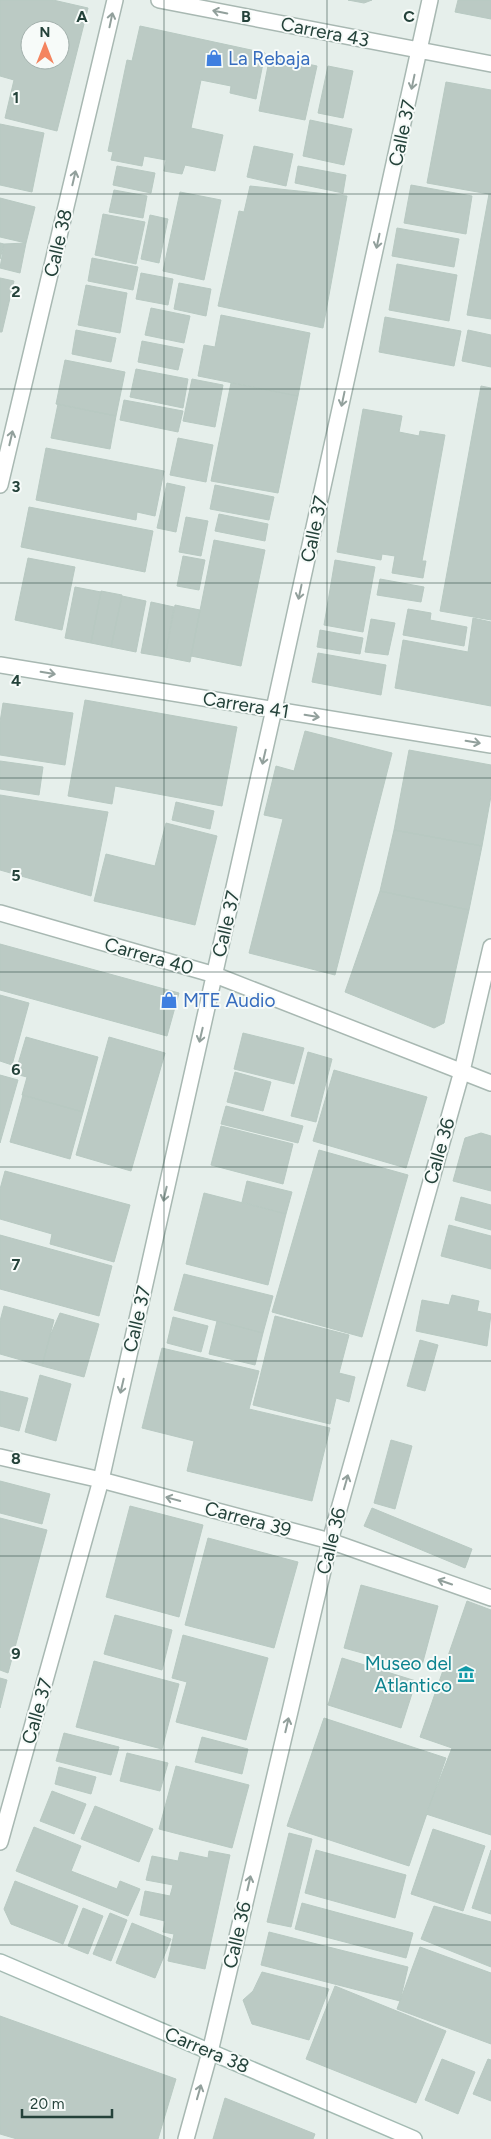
<svg xmlns="http://www.w3.org/2000/svg" width="491" height="2139" font-family="Figtree,sans-serif">
  <style>
    .building { fill: #bbcac4; stroke: #b8c9c2; fill-rule: evenodd }
    .lines { fill: none; stroke-linecap: round; stroke-linejoin: round }
    .minor-casing { stroke: #a8b8b2; stroke-width: 18 }
    .tertiary-casing { stroke: #a8b8b2; stroke-width: 18 }
    .secondary-casing { stroke: #a4bbb3; stroke-width: 18 }
    .minor { stroke: #fff; stroke-width: 15 }
    .tertiary { stroke: #fff; stroke-width: 15 }
    .secondary { stroke: #fff; stroke-width: 15 }
    .oneway { stroke: #92a09c }
    .grid { fill: none; stroke: #24423a; stroke-width: 1; stroke-opacity: 0.55 }
    .labels { text-anchor: middle; dominant-baseline: central; stroke-width: 4; stroke-linejoin: round; paint-order: stroke }
    .street-label { font-size: 19px; fill: #24423a; stroke: #f7fbf9 }
    .shop-label { font-size: 19px; fill: #366cbe; stroke: #f7fbf9; text-anchor: start }
    .culture-label { font-size: 19px; fill: #0d838f; stroke: #f7fbf9; text-anchor: end }
    .grid-label { font-size: 16px; text-anchor: middle; font-weight: bold; fill: #24423a; stroke: #f7fbf9; stroke-width: 4; stroke-linejoin: round; paint-order: stroke }
  </style>
  <rect width="100%" height="100%" fill="#e6efeb"/>
  <path class="building" d="M 0,0 L 53,0 L 88,8 L 57,131 L 5,118 L 14,80 L 0,76 ZM 30,30 L 60,30 L 60,60 L 30,60 Z
    M 348,0 L 372,0 L 364,3 Z
    M 458,0 L 491,0 L 491,19 L 455,12 Z
    M 140,26 L 265,53 L 256,99 L 230,93 L 231,86 L 201,80 L 191,128 L 223,135 L 215,171 L 185,165 L 182,174 L 164,171 L 166,160 L 144,156 L 142,166 L 111,160 L 113,152 L 108,151 L 127,60 L 132,61 Z
    M 270,56 L 317,66 L 305,120 L 259,111 Z
    M 328,66 L 353,71 L 343,118 L 318,113 Z
    M 446,82 L 491,90 L 491,319 L 467,315 L 489,194 L 427,183 Z
    M 310,120 L 352,129 L 344,165 L 303,156 Z
    M 0,124 L 44,133 L 32,192 L 0,185 Z
    M 254,146 L 293,154 L 286,186 L 247,177 Z
    M 117,166 L 155,173 L 151,193 L 113,185 Z
    M 298,166 L 346,175 L 343,193 L 295,183 Z
    M 411,185 L 472,196 L 466,234 L 404,223 Z
    M 250,186 L 347,196 L 323,328 L 218,306 L 239,211 L 244,212 Z
    M 114,190 L 147,196 L 143,218 L 109,212 Z
    M 180,192 L 221,200 L 204,280 L 163,271 Z
    M 0,198 L 35,207 L 26,243 L 0,237 Z
    M 103,214 L 145,222 L 136,264 L 95,255 Z
    M 150,215 L 168,219 L 159,263 L 141,259 Z
    M 397,228 L 459,239 L 454,267 L 392,256 Z
    M 0,243 L 4,244 L 0,259 Z
    M 26,243 L 20,273 L 0,268 L 4,244 Z
    M 92,258 L 138,267 L 133,290 L 88,281 Z
    M 397,264 L 457,275 L 449,321 L 389,310 Z
    M 141,273 L 173,279 L 168,305 L 136,299 Z
    M 0,278 L 14,281 L 2,332 L 0,332 Z
    M 179,283 L 211,289 L 206,316 L 174,309 Z
    M 86,285 L 127,293 L 120,333 L 78,325 Z
    M 151,308 L 190,316 L 184,343 L 145,335 Z
    M 221,315 L 310,333 L 298,396 L 198,376 L 204,345 L 215,347 Z
    M 385,317 L 461,331 L 454,366 L 379,352 Z
    M 76,330 L 116,338 L 111,362 L 72,354 Z
    M 468,330 L 491,335 L 491,367 L 462,361 Z
    M 142,341 L 183,349 L 178,370 L 138,362 Z
    M 65,360 L 125,372 L 116,416 L 56,404 Z
    M 136,369 L 188,379 L 183,408 L 130,397 Z
    M 192,379 L 223,385 L 215,427 L 183,421 Z
    M 231,383 L 298,396 L 278,493 L 211,481 Z
    M 481,386 L 491,388 L 491,620 L 440,611 Z
    M 124,400 L 183,411 L 178,432 L 120,420 Z
    M 58,404 L 116,416 L 110,449 L 51,438 Z
    M 363,409 L 402,416 L 399,432 L 419,436 L 420,431 L 445,435 L 422,561 L 426,561 L 423,578 L 392,573 L 395,556 L 382,554 L 381,560 L 337,552 Z
    M 178,438 L 213,445 L 206,482 L 170,475 Z
    M 46,448 L 164,471 L 155,516 L 137,512 L 136,520 L 36,500 Z
    M 167,483 L 185,487 L 176,532 L 157,528 Z
    M 215,485 L 274,497 L 269,520 L 210,509 Z
    M 29,507 L 153,531 L 145,572 L 21,547 Z
    M 219,514 L 268,524 L 265,541 L 215,531 Z
    M 186,517 L 208,521 L 201,556 L 179,552 Z
    M 214,540 L 265,550 L 241,666 L 191,656 Z
    M 183,556 L 205,560 L 199,590 L 177,586 Z
    M 28,558 L 75,567 L 62,630 L 15,620 Z
    M 335,560 L 375,567 L 363,632 L 324,625 Z
    M 380,579 L 424,587 L 421,602 L 377,595 Z
    M 75,587 L 101,592 L 91,643 L 65,638 Z
    M 101,591 L 122,595 L 111,647 L 91,643 Z
    M 122,596 L 146,601 L 136,652 L 111,647 Z
    M 151,602 L 174,607 L 165,657 L 141,653 Z
    M 175,605 L 200,610 L 190,662 L 165,657 Z
    M 408,609 L 431,613 L 430,620 L 467,627 L 464,646 L 403,635 Z
    M 473,618 L 491,622 L 491,706 L 395,688 L 403,640 L 468,652 Z
    M 371,619 L 395,623 L 388,655 L 365,652 Z
    M 320,630 L 363,638 L 360,654 L 317,647 Z
    M 318,653 L 386,665 L 381,695 L 312,682 Z
    M 85,700 L 237,727 L 222,806 L 115,786 L 112,804 L 68,796 Z
    M 3,703 L 73,713 L 65,765 L 0,755 L 0,722 Z
    M 305,731 L 392,753 L 335,975 L 249,953 L 283,819 L 264,815 L 276,766 L 294,771 Z
    M 409,750 L 491,765 L 491,796 L 482,846 L 394,830 Z
    M 0,761 L 43,767 L 39,795 L 0,789 Z
    M 0,795 L 108,812 L 91,896 L 0,870 Z
    M 176,802 L 214,811 L 210,829 L 172,820 Z
    M 166,823 L 217,836 L 195,925 L 94,901 L 106,854 L 155,866 Z
    M 394,830 L 482,846 L 469,910 L 380,891 Z
    M 380,891 L 469,910 L 444,1023 L 434,1028 L 345,992 Z
    M 0,944 L 179,993 L 167,1036 L 0,990 Z
    M 0,995 L 29,1003 L 12,1065 L 0,1061 Z
    M 243,1033 L 304,1048 L 294,1084 L 234,1069 Z
    M 26,1037 L 98,1057 L 83,1112 L 22,1095 L 27,1077 L 15,1074 Z
    M 109,1037 L 165,1053 L 131,1171 L 76,1155 Z
    M 308,1052 L 332,1059 L 316,1122 L 291,1116 Z
    M 334,1070 L 427,1097 L 406,1168 L 313,1141 Z
    M 235,1072 L 271,1082 L 263,1111 L 227,1102 Z
    M 0,1075 L 18,1080 L 0,1143 Z
    M 23,1095 L 83,1112 L 70,1159 L 10,1142 Z
    M 226,1106 L 303,1126 L 298,1143 L 221,1124 Z
    M 221,1126 L 293,1144 L 283,1184 L 211,1165 Z
    M 481,1133 L 491,1136 L 491,1191 L 453,1181 L 465,1138 Z
    M 319,1150 L 408,1175 L 362,1337 L 272,1312 Z
    M 5,1171 L 130,1205 L 114,1262 L 50,1244 L 52,1234 L 0,1219 L 0,1189 Z
    M 247,1181 L 292,1192 L 286,1214 L 242,1202 Z
    M 204,1193 L 286,1214 L 268,1285 L 186,1264 Z
    M 461,1197 L 491,1205 L 491,1230 L 455,1220 Z
    M 449,1225 L 491,1236 L 491,1269 L 441,1256 Z
    M 0,1235 L 112,1266 L 99,1316 L 0,1289 Z
    M 184,1274 L 273,1296 L 263,1333 L 174,1310 Z
    M 452,1295 L 479,1301 L 477,1311 L 491,1314 L 487,1346 L 416,1331 L 422,1300 L 449,1305 Z
    M 4,1306 L 54,1320 L 42,1366 L 0,1354 L 0,1321 Z
    M 60,1313 L 99,1324 L 84,1377 L 42,1366 L 50,1336 Z
    M 275,1316 L 349,1335 L 339,1373 L 355,1377 L 349,1402 L 336,1398 L 330,1424 L 253,1405 Z
    M 173,1317 L 208,1326 L 201,1352 L 167,1343 Z
    M 217,1321 L 263,1333 L 255,1365 L 209,1354 Z
    M 420,1340 L 438,1345 L 425,1391 L 407,1386 Z
    M 162,1348 L 259,1371 L 249,1409 L 330,1428 L 312,1501 L 187,1471 L 194,1441 L 142,1428 Z
    M 40,1375 L 71,1384 L 56,1441 L 25,1432 Z
    M 0,1391 L 28,1398 L 19,1431 L 0,1426 Z
    M 391,1440 L 412,1446 L 395,1509 L 374,1503 Z
    M 0,1481 L 50,1494 L 42,1524 L 0,1513 Z
    M 130,1506 L 203,1525 L 179,1617 L 106,1597 Z
    M 372,1508 L 472,1549 L 465,1568 L 364,1526 Z
    M 0,1518 L 47,1530 L 8,1673 L 0,1670 Z
    M 208,1538 L 298,1562 L 274,1648 L 185,1625 Z
    M 361,1585 L 438,1606 L 421,1669 L 344,1648 Z
    M 467,1601 L 491,1610 L 491,1835 L 426,1814 L 452,1748 L 420,1737 Z
    M 115,1615 L 172,1630 L 162,1670 L 104,1654 Z
    M 183,1635 L 268,1658 L 246,1740 L 176,1722 L 187,1682 L 172,1678 Z
    M 342,1658 L 416,1681 L 401,1728 L 328,1705 Z
    M 94,1661 L 179,1684 L 162,1749 L 76,1727 Z
    M 0,1678 L 7,1680 L 0,1708 Z
    M 324,1718 L 446,1758 L 409,1866 L 287,1826 Z
    M 64,1733 L 119,1747 L 111,1775 L 56,1761 Z
    M 202,1737 L 248,1749 L 242,1774 L 195,1762 Z
    M 127,1753 L 168,1763 L 160,1791 L 120,1781 Z
    M 176,1766 L 249,1785 L 232,1848 L 159,1829 Z
    M 59,1767 L 96,1777 L 91,1794 L 55,1784 Z
    M 52,1791 L 86,1804 L 74,1834 L 40,1821 Z
    M 95,1806 L 153,1829 L 139,1862 L 81,1839 Z
    M 34,1827 L 81,1846 L 71,1871 L 117,1889 L 120,1881 L 140,1889 L 128,1916 L 16,1871 Z
    M 433,1829 L 485,1846 L 463,1911 L 411,1894 Z
    M 289,1833 L 312,1839 L 291,1927 L 267,1922 Z
    M 316,1850 L 406,1875 L 395,1918 L 305,1893 Z
    M 491,1850 L 491,1914 L 472,1908 Z
    M 209,1851 L 230,1855 L 205,1969 L 168,1961 L 174,1934 L 163,1932 L 165,1921 L 140,1915 L 145,1891 L 170,1896 L 173,1885 L 146,1880 L 152,1856 L 178,1861 L 180,1852 L 208,1858 Z
    M 15,1881 L 78,1906 L 63,1944 L 11,1924 L 4,1909 Z
    M 302,1903 L 413,1933 L 406,1958 L 295,1929 Z
    M 434,1906 L 491,1922 L 491,1967 L 421,1939 Z
    M 83,1908 L 103,1916 L 88,1954 L 68,1946 Z
    M 110,1913 L 127,1920 L 111,1961 L 93,1954 Z
    M 132,1923 L 171,1939 L 155,1978 L 116,1963 Z
    M 269,1932 L 408,1967 L 400,2001 L 261,1965 Z
    M 420,1947 L 491,1973 L 491,2044 L 397,2009 Z
    M 262,1972 L 329,1989 L 309,2040 L 252,2024 L 243,2000 L 253,1991 Z
    M 335,1986 L 446,2031 L 416,2103 L 306,2059 Z
    M 0,2016 L 176,2079 L 158,2139 L 17,2139 L 0,2134 Z
    M 442,2059 L 475,2072 L 458,2114 L 425,2100 Z
    M 488,2059 L 491,2060 L 491,2101 L 473,2094 Z
    M 225,2098 L 315,2134 L 313,2139 L 213,2139 Z"/>
  <g class="lines">
    <g class="minor-casing">
      <path id="minor" d="M 0,665 L 491,745
        M 0,1457 L 101,1480 L 330,1541 L 491,1598
        M 186,2139 L 210,2052 L 330,1541 L 462,1071 L 491,947"/>
    </g>
    <g class="tertiary-casing">
      <path id="tertiary" d="M 159,0 L 491,64
        M 0,485 L 115,0
        M 0,913 L 215,975 L 491,1083
        M 0,1842 L 101,1480 L 274,709 L 430,0"/>
    </g>
    <g class="secondary-casing">
      <path id="secondary" d="M 0,1962 L 414,2139"/>
    </g>
    <use href="#minor" class="minor"/>
    <use href="#tertiary" class="tertiary"/>
    <use href="#secondary" class="secondary"/>
  </g>
  <defs><path id="oneway-shaft" d="M-6 0H5M1.5-3L5.5 0L1.5 3" fill="none" stroke-width="1.6" stroke-linecap="round" stroke-linejoin="round" transform="scale(1.25)"/></defs>
  <g class="oneway">
    <use href="#oneway-shaft" transform="translate(220 12) rotate(-169)"/>
    <use href="#oneway-shaft" transform="translate(111 20) rotate(-78)"/>
    <use href="#oneway-shaft" transform="translate(413 82) rotate(102)"/>
    <use href="#oneway-shaft" transform="translate(74 178) rotate(-77)"/>
    <use href="#oneway-shaft" transform="translate(378 241) rotate(102)"/>
    <use href="#oneway-shaft" transform="translate(343 399) rotate(102)"/>
    <use href="#oneway-shaft" transform="translate(11 438) rotate(-77)"/>
    <use href="#oneway-shaft" transform="translate(300 592) rotate(102)"/>
    <use href="#oneway-shaft" transform="translate(48 673) rotate(9)"/>
    <use href="#oneway-shaft" transform="translate(312 716) rotate(9)"/>
    <use href="#oneway-shaft" transform="translate(473 742) rotate(9)"/>
    <use href="#oneway-shaft" transform="translate(264 757) rotate(103)"/>
    <use href="#oneway-shaft" transform="translate(201 1035) rotate(103)"/>
    <use href="#oneway-shaft" transform="translate(165 1194) rotate(103)"/>
    <use href="#oneway-shaft" transform="translate(122 1386) rotate(103)"/>
    <use href="#oneway-shaft" transform="translate(346 1482) rotate(-74)"/>
    <use href="#oneway-shaft" transform="translate(173 1499) rotate(-165)"/>
    <use href="#oneway-shaft" transform="translate(445 1582) rotate(-161)"/>
    <use href="#oneway-shaft" transform="translate(287 1725) rotate(-77)"/>
    <use href="#oneway-shaft" transform="translate(249 1883) rotate(-77)"/>
    <use href="#oneway-shaft" transform="translate(199 2092) rotate(-74)"/>
  </g>
  <path class="grid" d="M 164,0 L 164,2139M 327,0 L 327,2139M 0,194 L 491,194M 0,389 L 491,389M 0,583 L 491,583M 0,778 L 491,778M 0,972 L 491,972M 0,1167 L 491,1167M 0,1361 L 491,1361M 0,1556 L 491,1556M 0,1750 L 491,1750M 0,1945 L 491,1945"/>
  <defs>
    <g id="shop-bare" transform="scale(1.35)"><path d="M-5-2.5h2.3a2.7 3.5 0 0 1 5.4 0H5L5.5 6h-11ZM-1.5-2.5h3a1.5 2.3 0 0 0-3 0Z" fill="#3f7fe0" stroke="#f7fbf9" stroke-width="2.5" paint-order="stroke"/></g>
    <g id="museum-bare" transform="scale(1.35)"><path d="M0-6L6-3V-2H-6V-3ZM-5-1h2V3h-2ZM-1-1h2V3h-2ZM3-1h2V3H3ZM-6 4H6V6H-6Z" fill="#0f9aa8" stroke="#f7fbf9" stroke-width="2.5" paint-order="stroke"/></g>
  </defs>
  <g fill-rule="evenodd">
    <use href="#shop-bare" x="214" y="58"/>
    <use href="#shop-bare" x="169" y="1000"/>
    <use href="#museum-bare" x="466" y="1674"/>
  </g>
  <g class="labels">
    <g class="street-label">
      <text transform="translate(325 32) rotate(11)">Carrera 43</text>
      <text transform="translate(402 133) rotate(-78)">Calle 37</text>
      <text transform="translate(58 243) rotate(-77)">Calle 38</text>
      <text transform="translate(314 529) rotate(-78)">Calle 37</text>
      <text transform="translate(246 705) rotate(9)">Carrera 41</text>
      <text transform="translate(226 924) rotate(-77)">Calle 37</text>
      <text transform="translate(149 956) rotate(16)">Carrera 40</text>
      <text transform="translate(439 1151) rotate(-74)">Calle 36</text>
      <text transform="translate(137 1319) rotate(-77)">Calle 37</text>
      <text transform="translate(248 1519) rotate(15)">Carrera 39</text>
      <text transform="translate(331 1541) rotate(-76)">Calle 36</text>
      <text transform="translate(37 1711) rotate(-74)">Calle 37</text>
      <text transform="translate(237 1935) rotate(-77)">Calle 36</text>
      <text transform="translate(207 2050) rotate(23)">Carrera 38</text>
    </g>
    <g class="shop-label">
      <text x="228" y="58">La Rebaja</text>
      <text x="183" y="1000">MTE Audio</text>
    </g>
    <g class="culture-label">
      <text x="452" y="1663">Museo del<tspan x="452" dy="22">Atlantico</tspan></text>
    </g>
  </g>
  <g class="grid-label">
    <text x="82" y="22">A</text>
    <text x="246" y="22">B</text>
    <text x="409" y="22">C</text>
    <text x="16" y="103">1</text>
    <text x="16" y="297">2</text>
    <text x="16" y="492">3</text>
    <text x="16" y="686">4</text>
    <text x="16" y="881">5</text>
    <text x="16" y="1075">6</text>
    <text x="16" y="1270">7</text>
    <text x="16" y="1464">8</text>
    <text x="16" y="1659">9</text>
  </g>
  <g transform="translate(45 45)"><circle r="24" fill="#f7fbf9" stroke="#a3b1ad"/>
  <path d="M0-4L9 19L0 12L-9 19Z" fill="#f4845f"/>
  <text y="-8" font-size="14" font-weight="bold" text-anchor="middle" fill="#24423a">N</text>
  </g>
  <path d="M22 2109v8h90v-8" fill="none" stroke="#24423a" stroke-width="2.5"/>
  <text x="30" y="2109" font-size="15" fill="#24423a" stroke="#f7fbf9" stroke-width="4" paint-order="stroke">20 m</text>
</svg>
